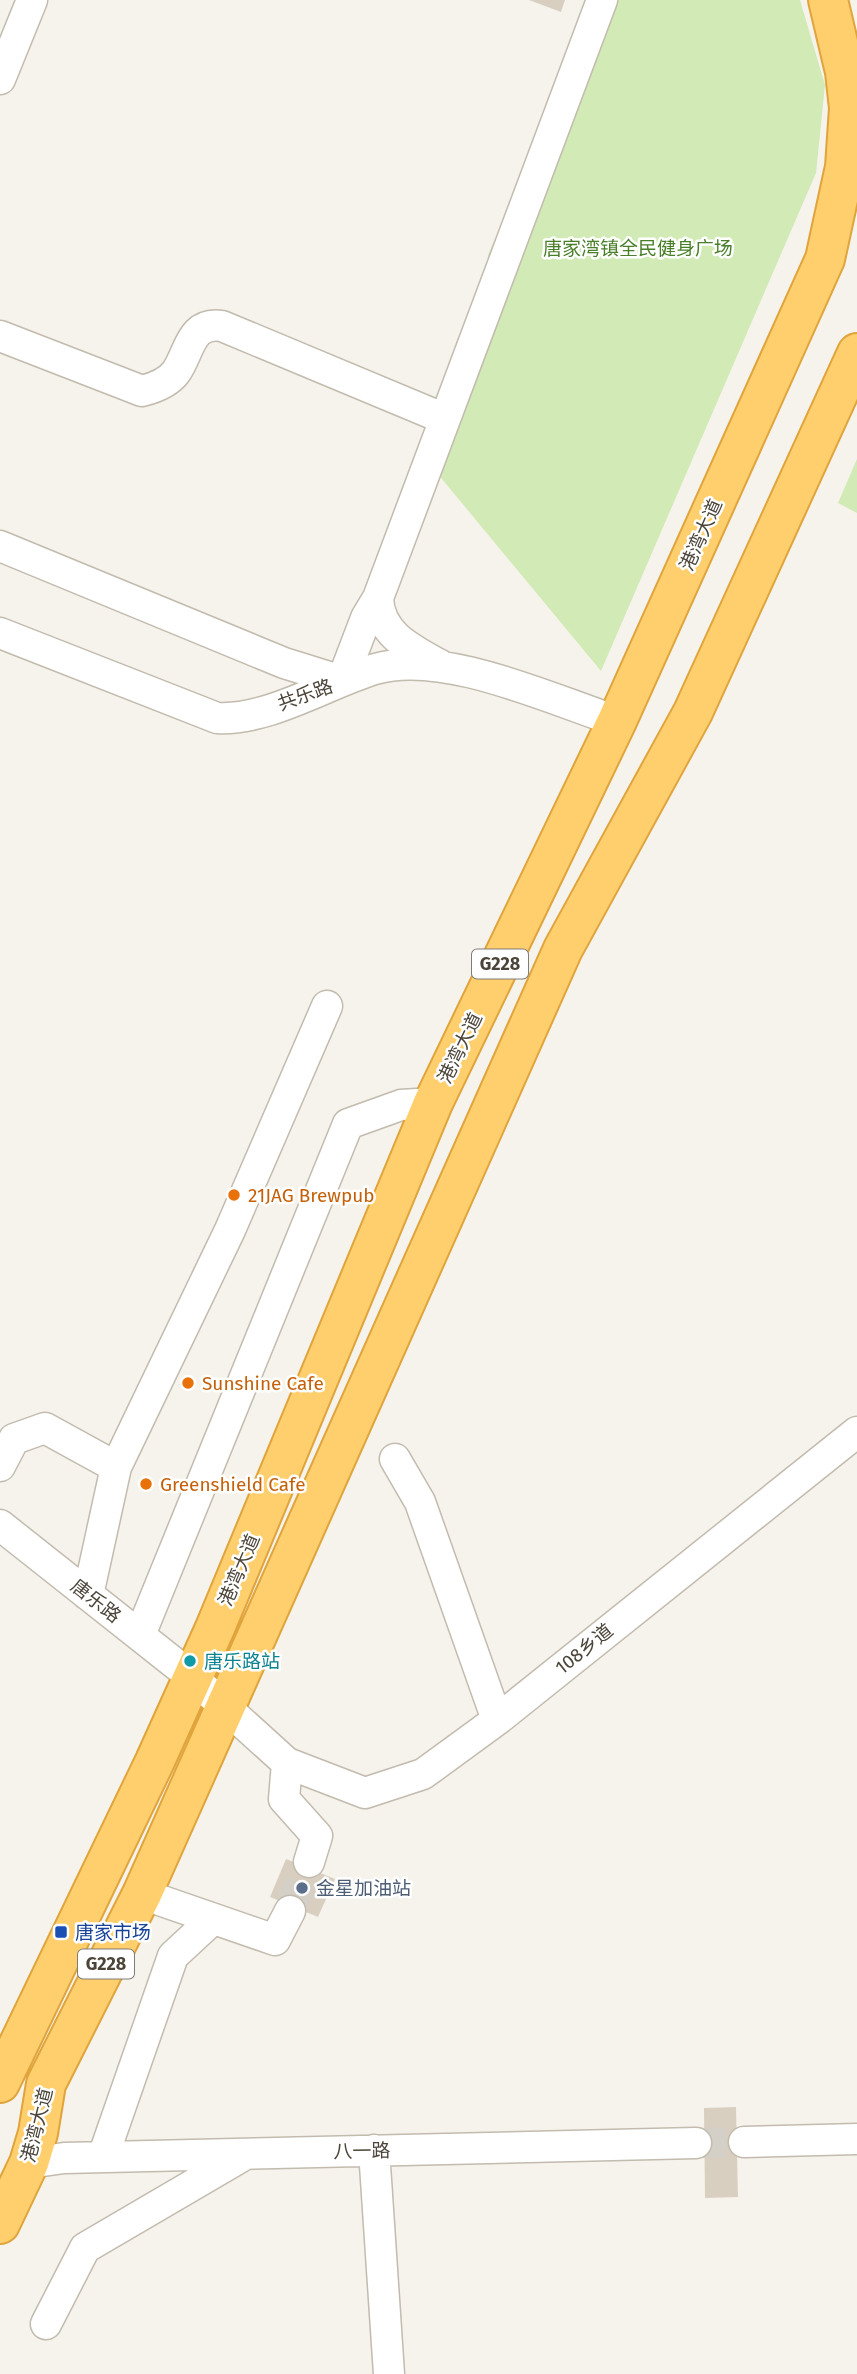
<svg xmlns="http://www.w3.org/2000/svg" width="857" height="2374" font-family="'Fira Sans','Noto Sans SC',sans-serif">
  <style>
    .green { fill: #d2eab5 }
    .building { fill: #d8cfc1 }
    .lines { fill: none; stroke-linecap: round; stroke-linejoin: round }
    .minor-tunnel { stroke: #d4d0c8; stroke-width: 30; stroke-dasharray: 30 15; stroke-linecap: butt }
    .minor-casing { stroke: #c2bbae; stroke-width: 33 }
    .highway-casing { stroke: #e0a43c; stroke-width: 42 }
    .minor { stroke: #fff; stroke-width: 30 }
    .highway { stroke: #ffcf6e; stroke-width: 38 }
    .food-dot { fill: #e8710a; stroke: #fff; stroke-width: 2.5 }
    .culture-dot { fill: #0f9aa8; stroke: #fff; stroke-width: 2.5 }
    .service-dot { fill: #5c6f8a; stroke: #fff; stroke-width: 2.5 }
    .transit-dot { fill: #1a4fb4; stroke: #fff; stroke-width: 2.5 }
    .labels { text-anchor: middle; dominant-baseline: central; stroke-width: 5; stroke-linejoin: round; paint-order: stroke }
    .shield { fill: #fff; stroke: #817c74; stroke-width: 2 }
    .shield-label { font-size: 18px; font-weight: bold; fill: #4b4439 }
    .park-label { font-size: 19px; fill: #4a7f2a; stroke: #fff }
    .street-label { font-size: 19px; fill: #4b4439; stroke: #fff }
    .food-label { font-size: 19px; fill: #c56008; stroke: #fff; text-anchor: start }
    .culture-label { font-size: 19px; fill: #0d838f; stroke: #fff; text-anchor: start }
    .service-label { font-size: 19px; fill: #4e5e75; stroke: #fff; text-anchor: start }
    .transit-label { font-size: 19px; fill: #164399; stroke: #fff; text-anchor: start }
  </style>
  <rect width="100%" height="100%" fill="#f6f3ec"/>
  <path class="green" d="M 600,0 L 800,0 L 825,85 L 816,173 L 601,671 L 432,467 L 501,284 L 488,255 Z
    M 857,459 L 857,513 L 838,503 Z"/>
  <path class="building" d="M 529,0 L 565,0 L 561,12 Z
    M 286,1859 L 335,1879 L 318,1917 L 270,1897 Z
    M 736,2107 L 738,2197 L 705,2198 L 704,2108 Z"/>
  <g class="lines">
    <path class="minor-tunnel" d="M 290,1911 L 309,1862
      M 696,2143 L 744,2142"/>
    <g class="minor-casing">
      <path id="minor" d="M 0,79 L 32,0
        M 0,336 L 142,391 C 154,388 168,383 176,372 C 190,352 190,321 222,326 L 445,419
        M 0,546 L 284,663 L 342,681 L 366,618 L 378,598 L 602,0
        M 378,598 C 379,634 411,649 440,665
        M 0,633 L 217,718 C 268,721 326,684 375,669 C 443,649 550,699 617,721
        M 395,1459 L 420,1502 L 497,1720
        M 0,1466 L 14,1439 L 45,1428 L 116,1467
        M 0,1525 L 192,1677 L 287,1763 L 365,1793 L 423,1774 L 497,1720 L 857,1432
        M 88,1595 L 116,1467 L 230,1230 L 327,1006
        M 140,1635 L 348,1124 L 401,1105 L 433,1103
        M 287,1763 L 284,1799 L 317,1836 L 309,1862
        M 142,1894 L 275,1940 L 290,1911
        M 744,2142 L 857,2139
        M 374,2150 L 389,2374
        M 103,2157 L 173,1956 L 213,1919
        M 29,2163 L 64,2158 L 696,2143
        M 46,2324 L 85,2248 L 244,2155"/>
    </g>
    <g class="highway-casing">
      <path id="highway" d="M 0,2083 L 155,1761 L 215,1628 L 433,1103 L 617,721 L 825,259 L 845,167 L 849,108 L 845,72 L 828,0
        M 0,2224 L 29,2163 L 38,2133 L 46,2084 L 142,1894 L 563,949 L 693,712 L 857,353"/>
    </g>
    <use href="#minor" class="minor"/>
    <use href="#highway" class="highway"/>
  </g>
  <g class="food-dot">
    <circle cx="234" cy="1195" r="7"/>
    <circle cx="188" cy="1383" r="7"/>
    <circle cx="146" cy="1484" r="7"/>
  </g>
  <circle class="culture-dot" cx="190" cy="1661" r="7"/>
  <circle class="service-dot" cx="302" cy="1888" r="7"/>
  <rect class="transit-dot" x="54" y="1925" width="14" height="14" rx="3.5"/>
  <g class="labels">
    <g class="shield">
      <rect x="472" y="949.5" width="56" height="29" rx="5"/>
      <rect x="78" y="1949.5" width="56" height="29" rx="5"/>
    </g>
    <g class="shield-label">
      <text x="500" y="964">G228</text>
      <text x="106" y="1964">G228</text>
    </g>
    <g class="park-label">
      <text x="638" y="248">唐家湾镇全民健身广场</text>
    </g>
    <g class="street-label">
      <text transform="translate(701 535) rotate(-66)">港湾大道</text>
      <text transform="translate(305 695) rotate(-20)">共乐路</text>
      <text transform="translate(460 1048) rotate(-64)">港湾大道</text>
      <text transform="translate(239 1570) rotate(-67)">港湾大道</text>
      <text transform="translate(96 1601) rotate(38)">唐乐路</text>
      <text transform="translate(584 1649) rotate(-39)">108乡道</text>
      <text transform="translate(37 2125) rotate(-76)">港湾大道</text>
      <text transform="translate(362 2151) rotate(-1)">八一路</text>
    </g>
    <g class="food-label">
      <text x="248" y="1195">21JAG Brewpub</text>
      <text x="202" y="1383">Sunshine Cafe</text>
      <text x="160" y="1484">Greenshield Cafe</text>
    </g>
    <g class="culture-label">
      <text x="204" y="1661">唐乐路站</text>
    </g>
    <g class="service-label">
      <text x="316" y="1888">金星加油站</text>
    </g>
    <g class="transit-label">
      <text x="75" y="1932">唐家市场</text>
    </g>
  </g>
</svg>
